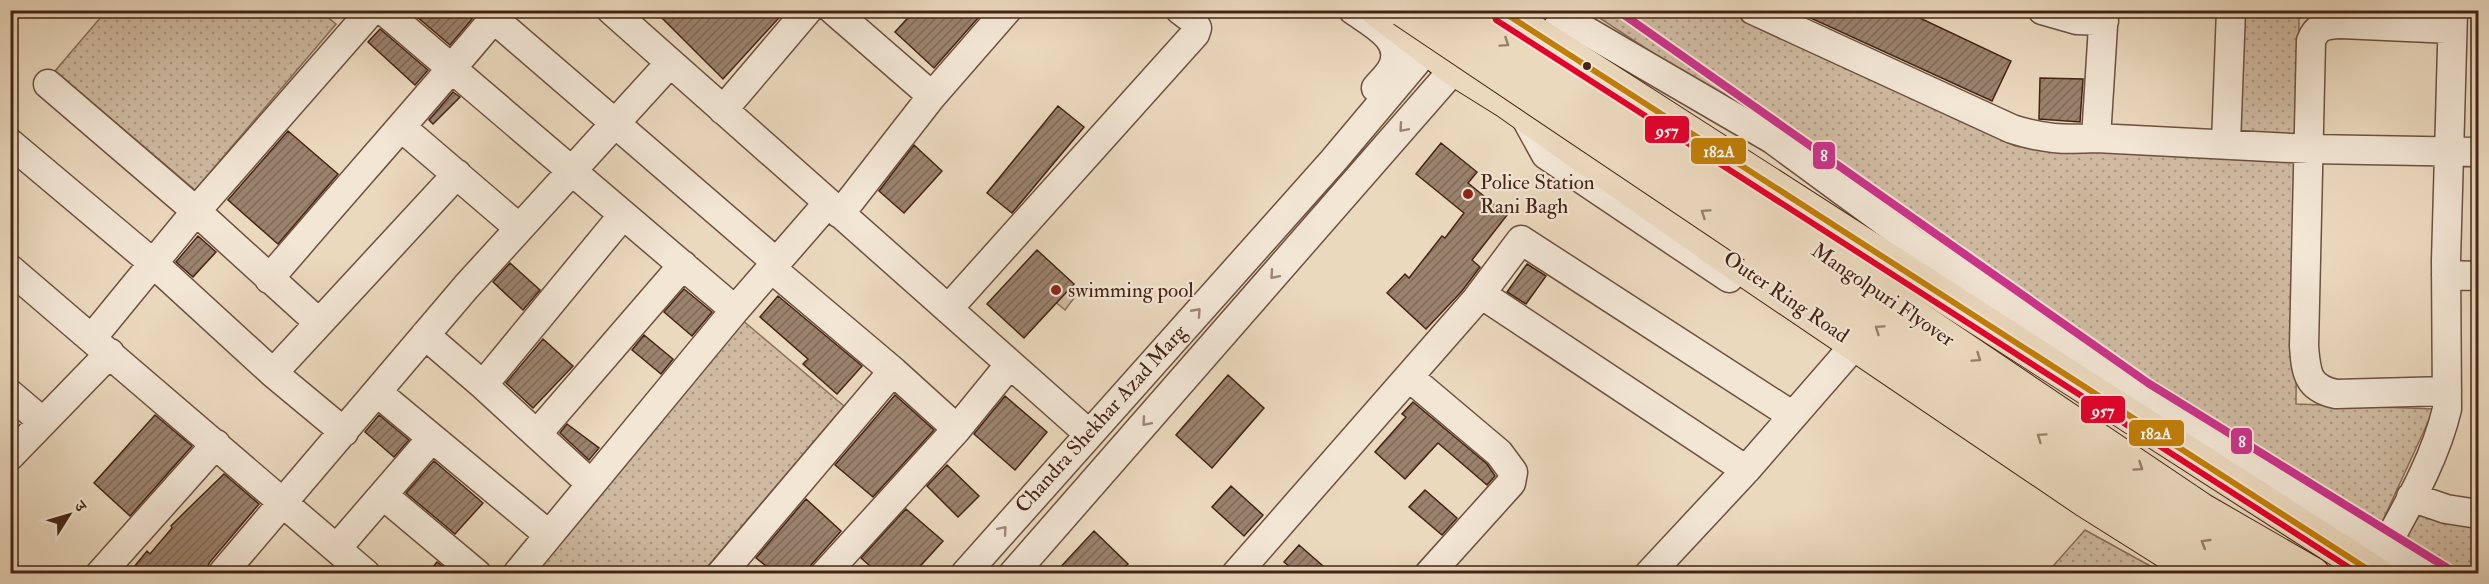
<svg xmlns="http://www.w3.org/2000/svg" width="2489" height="584" font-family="'IM FELL Double Pica','Noto Serif Devanagari',serif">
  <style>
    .green { fill: #cfbaa1; stroke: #8a6f5b; stroke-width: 1.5 }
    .park { fill: url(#park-dots); stroke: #8a6f5b; stroke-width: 1.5 }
    .building { fill: url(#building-hatch); stroke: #452415; stroke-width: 1.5 }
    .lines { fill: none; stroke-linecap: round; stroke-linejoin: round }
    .minor-casing { stroke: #6e513f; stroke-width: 31 }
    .major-casing { stroke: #452415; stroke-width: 35 }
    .highway-casing { stroke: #452415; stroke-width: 35 }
    .minor { stroke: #f2e6d5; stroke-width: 28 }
    .major { stroke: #ebd9be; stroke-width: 33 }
    .highway { stroke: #ebd9be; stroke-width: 33 }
    .highway-bridge-casing { stroke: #452415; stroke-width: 35; stroke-linecap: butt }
    .highway-bridge { stroke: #ebd9be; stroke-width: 33 }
    .bus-1-casing { stroke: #f2e6d5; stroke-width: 10 }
    .bus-2-casing { stroke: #f2e6d5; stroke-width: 10 }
    .bus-1 { stroke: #c27f06; stroke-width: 6 }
    .bus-2 { stroke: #e4002b; stroke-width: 6 }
    .metro-1-casing { stroke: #f2e6d5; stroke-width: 12 }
    .metro-1 { stroke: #cc338b; stroke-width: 8 }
    .oneway { stroke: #987e6a }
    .oneway2 { stroke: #9c8575 }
    .bus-dot { fill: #452415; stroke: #f2e6d5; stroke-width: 2 }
    .poi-dot { fill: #8f2418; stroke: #f2e6d5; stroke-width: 2 }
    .labels { text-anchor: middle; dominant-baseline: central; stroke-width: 4.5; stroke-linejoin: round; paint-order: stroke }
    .poi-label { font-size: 21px; fill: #452415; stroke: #f2e6d5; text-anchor: start }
    .street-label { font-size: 21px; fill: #452415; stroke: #f2e6d5 }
    .line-badge { stroke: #f2e6d5; stroke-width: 2 }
    .badge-label { font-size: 16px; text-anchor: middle; font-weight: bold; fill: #fff }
  </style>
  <defs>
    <pattern id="park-dots" width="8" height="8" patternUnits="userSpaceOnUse" patternTransform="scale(1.5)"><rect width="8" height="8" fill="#cfbaa1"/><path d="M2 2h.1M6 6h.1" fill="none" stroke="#aa9782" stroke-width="1.8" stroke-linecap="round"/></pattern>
    <pattern id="building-hatch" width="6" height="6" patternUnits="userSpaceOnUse" patternTransform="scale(1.5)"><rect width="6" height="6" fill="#9b826d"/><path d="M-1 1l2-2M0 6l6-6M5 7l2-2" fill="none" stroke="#806a58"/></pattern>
  </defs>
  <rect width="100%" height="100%" fill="#ebd9be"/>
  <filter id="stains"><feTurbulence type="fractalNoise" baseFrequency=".00333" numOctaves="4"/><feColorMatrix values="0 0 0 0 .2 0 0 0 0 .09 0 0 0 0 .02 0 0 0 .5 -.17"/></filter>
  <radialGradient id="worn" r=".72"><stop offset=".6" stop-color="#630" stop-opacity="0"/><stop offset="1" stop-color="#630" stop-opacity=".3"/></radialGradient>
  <path class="green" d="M 1050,271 L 1077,294 L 1065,310 L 1035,285 Z"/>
  <path class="park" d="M 107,10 L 320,11 L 336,24 L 195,190 L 55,71 Z
    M 1589,11 L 1742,11 L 2015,146 L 2237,152 L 2243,11 L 2299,11 L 2296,404 L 2434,409 L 2378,531 Z
    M 741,319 L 844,406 L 702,573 L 528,574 Z
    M 2434,494 L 2478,516 L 2478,573 L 2459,573 L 2402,542 Z
    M 2085,530 L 2163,573 L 2047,573 Z"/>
  <path class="building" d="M 409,10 L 463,10 L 472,19 L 450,45 Z
    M 654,10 L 786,10 L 723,79 Z
    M 915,10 L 985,10 L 934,68 L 895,32 Z
    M 1807,10 L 1903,10 L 2011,61 L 1992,101 L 1804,15 Z
    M 380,29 L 428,70 L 415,85 L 368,42 Z
    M 2040,78 L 2083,79 L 2080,122 L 2039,119 Z
    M 453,92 L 460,97 L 433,124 L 429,120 Z
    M 1058,106 L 1084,127 L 1012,213 L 987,193 Z
    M 288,131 L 338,174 L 278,244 L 228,200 Z
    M 1441,143 L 1477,172 L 1468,183 L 1507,215 L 1472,260 L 1480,267 L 1462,291 L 1426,329 L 1387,293 L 1405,274 L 1409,278 L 1442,236 L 1445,238 L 1464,213 L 1416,174 Z
    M 914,145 L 942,171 L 904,213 L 879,191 Z
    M 198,236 L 216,252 L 193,277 L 176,262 Z
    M 1037,250 L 1074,284 L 1024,338 L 987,304 Z
    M 510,263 L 540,290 L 523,310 L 493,282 Z
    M 1527,264 L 1546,276 L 1526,304 L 1507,292 Z
    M 684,289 L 712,312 L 692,336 L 664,312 Z
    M 778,296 L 862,366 L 837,394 L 803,364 L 808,359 L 760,317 Z
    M 644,335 L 673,359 L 661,374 L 632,350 Z
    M 543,339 L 573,366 L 533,408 L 506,383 Z
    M 1228,375 L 1264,408 L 1212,468 L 1176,435 Z
    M 895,395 L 934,430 L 873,497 L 835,465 Z
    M 1005,396 L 1047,432 L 1015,470 L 974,434 Z
    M 1413,402 L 1487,464 L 1495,476 L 1487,485 L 1438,443 L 1405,479 L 1375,452 L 1406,417 L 1402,414 Z
    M 155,415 L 192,446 L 130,516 L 94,483 Z
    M 379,415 L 409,440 L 394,457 L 365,432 Z
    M 567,424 L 599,448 L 589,460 L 560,433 Z
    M 434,461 L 483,503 L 455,534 L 406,493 Z
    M 947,465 L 979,496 L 958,517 L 927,486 Z
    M 224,474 L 259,504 L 209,563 L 206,573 L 129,573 L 147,551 L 150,554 L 172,528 L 171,526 L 189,508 Z
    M 1231,486 L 1263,515 L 1244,536 L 1212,507 Z
    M 1425,490 L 1457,518 L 1442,535 L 1409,507 Z
    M 806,499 L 841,531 L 811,565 L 809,573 L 775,573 L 756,558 Z
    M 906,509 L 943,541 L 914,573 L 878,573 L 861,558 Z
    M 1094,531 L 1128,564 L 1119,573 L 1055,573 Z
    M 1299,545 L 1331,573 L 1297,573 L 1284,562 Z
    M 437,562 L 451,573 L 428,573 Z"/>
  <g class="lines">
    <g class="minor-casing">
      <path id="minor" d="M 383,10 L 735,310
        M 611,10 L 1088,433
        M 833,10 L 932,96 L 1007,10
        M 1353,10 C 1371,23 1405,39 1393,66 C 1390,74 1381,82 1376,88
        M 1753,10 L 2012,129 C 2043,139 2064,140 2096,138 L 2310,149 L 2478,152
        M 2042,10 L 2077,20 L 2104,21
        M 494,19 L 776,262
        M 1548,43 L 1558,27 L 1569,24 L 1583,29 L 1772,139 L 1911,241 L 2385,548 L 2431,574
        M 48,84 L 196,211 L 318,322
        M 723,110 L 808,10
        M 1524,115 L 1546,155 L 1729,278
        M 401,127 L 519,228
        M 2096,138 L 2104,10
        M 10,143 L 154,264 L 273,373 L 344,432
        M 2226,143 L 2231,10
        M 840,214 L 932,96
        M 10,269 L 366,574
        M 2446,275 L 2478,276
        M 269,279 C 346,189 425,101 501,10
        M 1481,294 L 1746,470
        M 948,309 L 1195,34 L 1197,28 L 1193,20 L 1180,10
        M 425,335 L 483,385 L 623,215
        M 92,338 L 196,211 L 372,10
        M 273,373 L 457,174
        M 1409,377 L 1499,453 L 1513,472 L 1511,483 L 1429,574
        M 483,385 L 591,484
        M 2447,391 L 2336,394 C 2307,388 2306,372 2304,346 L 2311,41 C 2317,25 2326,25 2341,24 L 2452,29
        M 378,393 L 549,535
        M 10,394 L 43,422
        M 957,429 L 1010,364
        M 537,434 L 683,265
        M 10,456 L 110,353
        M 384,496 L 477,574
        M 2411,497 L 2446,509 L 2478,514
        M 337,548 L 432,438
        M 2376,564 C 2402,515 2434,464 2447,409 L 2446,261 L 2453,12
        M 100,574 L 216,444
        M 222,574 L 466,287 L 670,63
        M 517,574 L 735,310 L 828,203
        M 721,574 L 893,371 L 771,268
        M 825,574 L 957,429 L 893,371
        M 965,574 L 1333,161 L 1428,48
        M 1013,574 L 1454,69
        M 1236,574 L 1476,300 L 1521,240 L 1793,416
        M 1649,574 L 1746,470 L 1846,355"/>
    </g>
    <g class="major-casing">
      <path id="major" d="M 1377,10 L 1454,69 L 1507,102 L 1739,266 L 2086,501 L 2202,574
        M 1499,10 L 2376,574"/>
    </g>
    <g class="highway-casing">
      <path id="highway" d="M 1772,220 L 2202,510 L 2313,574
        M 1754,246 L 2145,507 L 2255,574"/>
    </g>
    <use href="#minor" class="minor"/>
    <use href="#major" class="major"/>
    <use href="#highway" class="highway"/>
    <g class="highway-bridge-casing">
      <path id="highway-bridge" d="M 1403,10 L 1754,246
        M 1457,10 L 1772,220"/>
    </g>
    <use href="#highway-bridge" class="highway-bridge"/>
    <g class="bus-1-casing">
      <path id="bus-1" d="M 1500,10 L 2375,574"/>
    </g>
    <g class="bus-2-casing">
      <path id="bus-2" d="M 1492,10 L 1496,20 L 2359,574"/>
    </g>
    <use href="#bus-1" class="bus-1"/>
    <use href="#bus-2" class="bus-2"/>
    <g class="metro-1-casing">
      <path id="metro-1" d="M 1617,10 L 2148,383 L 2457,574"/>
    </g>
    <use href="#metro-1" class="metro-1"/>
  </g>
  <defs><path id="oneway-chevron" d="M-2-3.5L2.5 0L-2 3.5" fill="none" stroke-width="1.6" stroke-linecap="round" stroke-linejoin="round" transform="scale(1.5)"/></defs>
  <g class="oneway">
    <use href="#oneway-chevron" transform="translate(1505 43) rotate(34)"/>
    <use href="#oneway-chevron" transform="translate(1705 213) rotate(-146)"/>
    <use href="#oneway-chevron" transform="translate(1879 329) rotate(-146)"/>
    <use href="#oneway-chevron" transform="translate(1977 358) rotate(34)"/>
    <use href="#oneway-chevron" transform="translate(2041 437) rotate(-146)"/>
    <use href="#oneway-chevron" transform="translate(2139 467) rotate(34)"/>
    <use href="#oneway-chevron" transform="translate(2205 543) rotate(-149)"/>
  </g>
  <g class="oneway2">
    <use href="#oneway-chevron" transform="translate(1403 128) rotate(131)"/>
    <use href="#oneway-chevron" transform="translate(1274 275) rotate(131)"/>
    <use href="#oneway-chevron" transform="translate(1197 312) rotate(-48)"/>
    <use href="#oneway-chevron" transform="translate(1146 422) rotate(131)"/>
    <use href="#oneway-chevron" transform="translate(1003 530) rotate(-49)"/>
  </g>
  <circle class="bus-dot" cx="1587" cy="66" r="5"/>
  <g class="poi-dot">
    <circle cx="1468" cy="194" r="6"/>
    <circle cx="1056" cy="290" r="6"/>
  </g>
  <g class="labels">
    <g class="poi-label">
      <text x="1480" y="182">Police Station<tspan x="1480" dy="24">Rani Bagh</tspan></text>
      <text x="1068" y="290">swimming pool</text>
    </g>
    <g class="street-label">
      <text transform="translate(1883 295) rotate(34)">Mangolpuri Flyover</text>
      <text transform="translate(1786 297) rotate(34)">Outer Ring Road</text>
      <text transform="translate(1101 419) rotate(-48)">Chandra Shekhar Azad Marg</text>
    </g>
  </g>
  <g class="line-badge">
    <rect x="1644" y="115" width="46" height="29" rx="6" fill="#e4002b"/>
    <rect x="1690" y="137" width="57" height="28" rx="6" fill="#c27f06"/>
    <rect x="1812" y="141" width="24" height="29" rx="6" fill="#cc338b"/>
    <rect x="2080" y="395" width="46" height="29" rx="6" fill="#e4002b"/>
    <rect x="2128" y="419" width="57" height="28" rx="6" fill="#c27f06"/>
    <rect x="2230" y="427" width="23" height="28" rx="6" fill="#cc338b"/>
  </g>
  <g class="badge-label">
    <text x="1667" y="136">957</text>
    <text x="1719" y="157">182A</text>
    <text x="1824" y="161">8</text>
    <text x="2103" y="416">957</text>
    <text x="2156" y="439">182A</text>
    <text x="2242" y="447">8</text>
  </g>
  <rect width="2489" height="584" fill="none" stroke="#ebd9be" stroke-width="36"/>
  <rect x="12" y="12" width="2465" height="560" fill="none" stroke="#452415" stroke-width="3"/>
  <rect x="18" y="18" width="2453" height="548" fill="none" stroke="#452415" stroke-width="1.5"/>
  <g transform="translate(69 515) rotate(53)" stroke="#f2e6d5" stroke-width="4.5" paint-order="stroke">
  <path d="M0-4.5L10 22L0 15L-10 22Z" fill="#452415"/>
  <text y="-9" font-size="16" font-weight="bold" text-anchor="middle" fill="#452415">उ</text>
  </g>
  <rect width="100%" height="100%" filter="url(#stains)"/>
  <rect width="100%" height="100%" fill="url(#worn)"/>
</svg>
